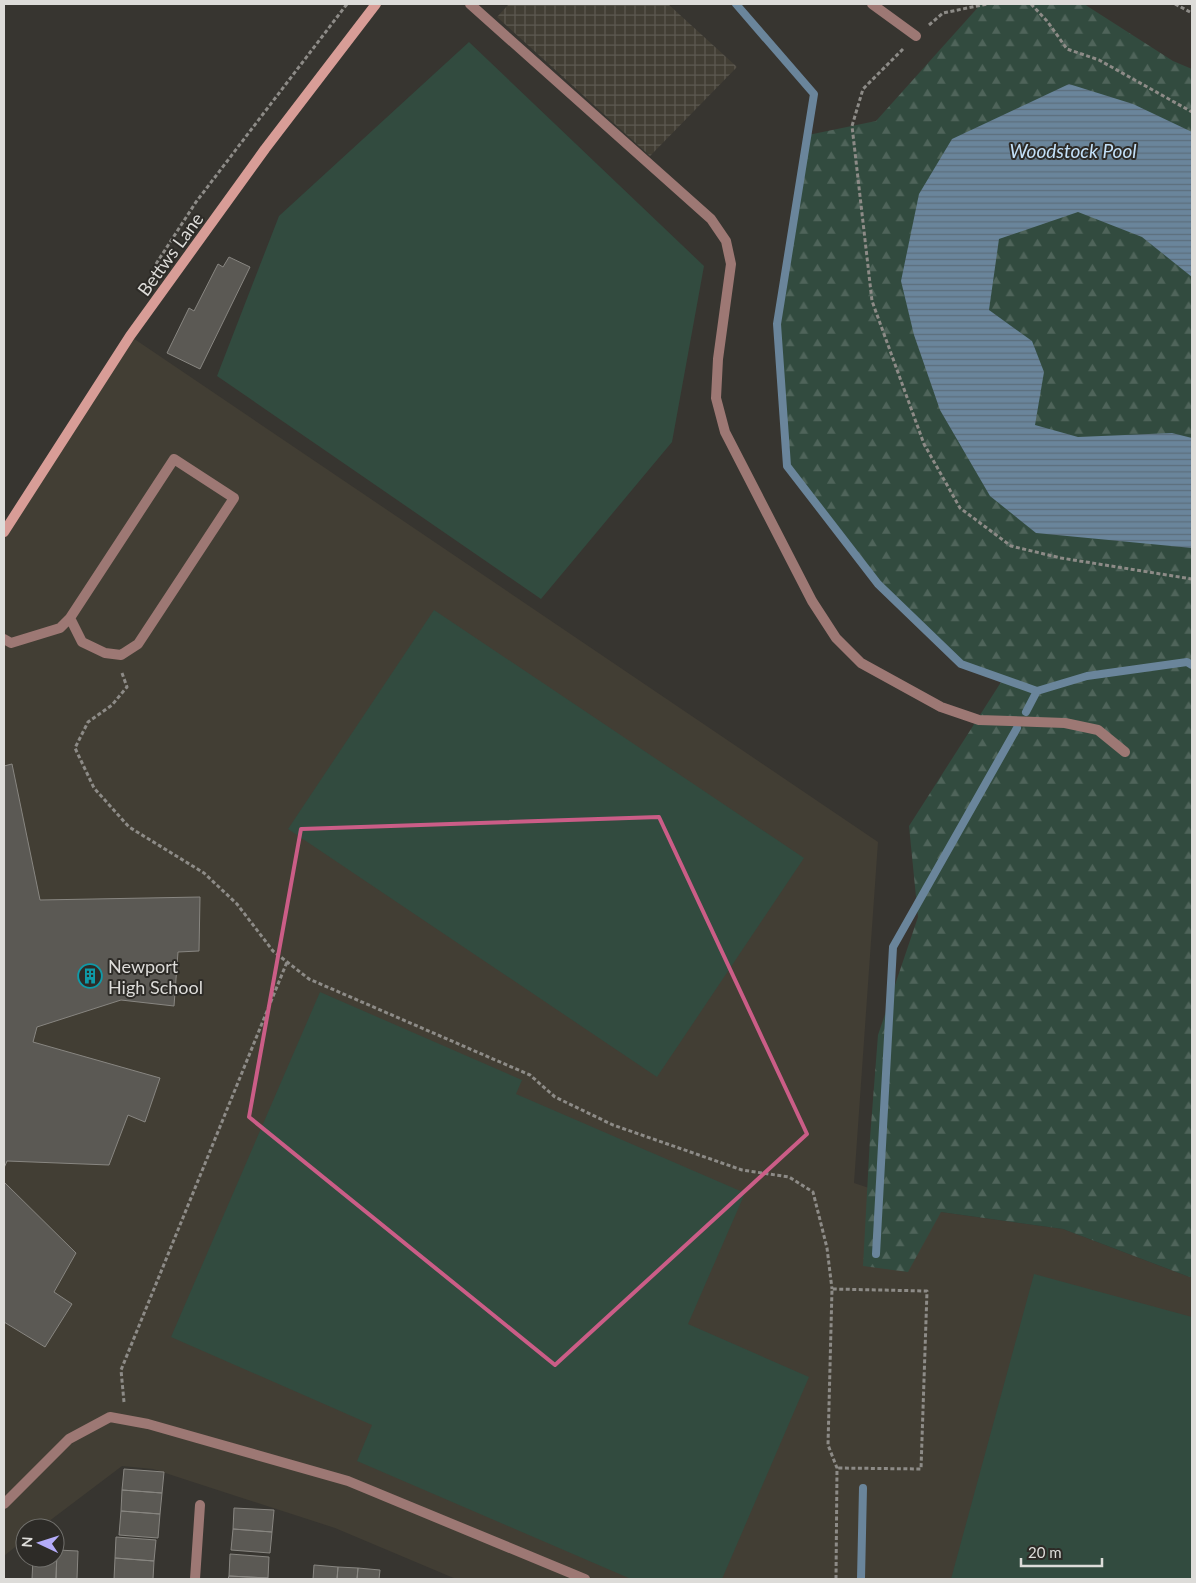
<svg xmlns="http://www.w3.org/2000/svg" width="1196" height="1583" font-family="Lato,sans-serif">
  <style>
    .built { fill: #423e34 }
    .industrial { fill: url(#industrial-grid) }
    .forest { fill: url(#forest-firs) }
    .park { fill: #324b3f }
    .water { fill: url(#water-rules) }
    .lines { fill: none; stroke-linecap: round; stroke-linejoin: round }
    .stream { stroke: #6a859b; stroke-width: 8 }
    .building { fill: #5b5954; stroke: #888681 }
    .path { stroke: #8d8b87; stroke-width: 3; stroke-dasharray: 4 2.5; stroke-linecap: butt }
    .lane { stroke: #9d7874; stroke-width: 10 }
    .street { stroke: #9d7874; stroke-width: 10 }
    .secondary { stroke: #d89d97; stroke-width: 10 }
    .marked { fill: none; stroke: #cb5d87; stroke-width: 4; stroke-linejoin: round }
    .labels { text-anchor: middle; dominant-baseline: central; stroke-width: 4; stroke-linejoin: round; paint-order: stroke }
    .street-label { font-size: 18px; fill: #dddcd9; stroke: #2d2b27 }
    .poi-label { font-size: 18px; fill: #dddcd9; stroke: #2d2b27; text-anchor: start }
    .water-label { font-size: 19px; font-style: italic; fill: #c3e0f8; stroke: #2d2b27 }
  </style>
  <defs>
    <pattern id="industrial-grid" width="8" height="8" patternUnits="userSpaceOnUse" patternTransform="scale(1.25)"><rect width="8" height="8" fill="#423e34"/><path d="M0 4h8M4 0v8" fill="none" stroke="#5d5951"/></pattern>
    <pattern id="forest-firs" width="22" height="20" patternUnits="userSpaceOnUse" patternTransform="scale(1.25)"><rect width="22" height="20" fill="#324b3f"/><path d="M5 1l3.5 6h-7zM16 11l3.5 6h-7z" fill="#4f645a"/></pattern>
    <pattern id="water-rules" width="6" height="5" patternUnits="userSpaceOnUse" patternTransform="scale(1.25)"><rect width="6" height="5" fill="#6a859b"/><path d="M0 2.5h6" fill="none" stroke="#5c6e7c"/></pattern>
  </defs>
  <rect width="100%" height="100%" fill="#373530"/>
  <path class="built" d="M 130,336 L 878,842 L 854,1183 L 941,1212 L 1063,1229 L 1192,1278 L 1192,1579 L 456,1579 L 335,1528 L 153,1469 L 122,1466 L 40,1528 L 25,1528 L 25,1539 L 4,1556 L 4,532 Z"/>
  <path class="industrial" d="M 509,4 L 668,4 L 737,67 L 650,156 L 497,17 Z"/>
  <path class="forest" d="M 981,4 L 1084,4 L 1173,61 L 1192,69 L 1192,1278 L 1063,1229 L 941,1212 L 908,1272 L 863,1266 L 870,1138 L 878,1035 L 918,917 L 909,826 L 1003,679 L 961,664 L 878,584 L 787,466 L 777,324 L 808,135 L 876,121 Z"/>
  <path class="park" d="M 469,42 L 704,266 L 672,442 L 541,599 L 217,376 L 279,216 Z
    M 434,610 L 804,858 L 657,1077 L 288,829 Z
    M 320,992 L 522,1080 L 516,1094 L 745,1193 L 688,1324 L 809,1377 L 722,1579 L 631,1579 L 357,1461 L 372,1425 L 171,1337 Z
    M 1034,1274 L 1192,1317 L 1192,1579 L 951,1579 Z"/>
  <path class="water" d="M 1069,84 L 1133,104 L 1192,132 L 1192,277 L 1142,237 L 1078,212 L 999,239 L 989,310 L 1032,341 L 1044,372 L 1035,425 L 1078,437 L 1172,433 L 1192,438 L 1192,548 L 1036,533 L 990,496 L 940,410 L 914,335 L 901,281 L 919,194 L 952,139 Z"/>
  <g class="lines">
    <path class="stream" d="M 736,4 L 814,94 L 777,324 L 787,466 L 878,584 L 961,664 L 1037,691
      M 1026,712 L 1037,691 L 1087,676 L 1187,662 L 1192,665
      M 876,1254 L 893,947 L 1017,728
      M 861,1579 L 863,1488"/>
  </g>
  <path class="building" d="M 229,257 L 250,267 L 200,369 L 167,353 L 189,308 L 194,311 L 218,264 L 223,267 Z
    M 12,764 L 40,900 L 200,897 L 199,951 L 178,952 L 174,1006 L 121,1000 L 37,1027 L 33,1042 L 160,1078 L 145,1122 L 128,1115 L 109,1165 L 7,1161 L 4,1168 L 4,766 Z
    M 4,1182 L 76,1253 L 54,1292 L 72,1304 L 45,1347 L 4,1322 Z
    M 124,1469 L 164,1472 L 162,1493 L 122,1490 Z
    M 122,1490 L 162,1493 L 160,1514 L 121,1511 Z
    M 234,1508 L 274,1510 L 272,1532 L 233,1529 Z
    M 121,1511 L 160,1514 L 158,1538 L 119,1535 Z
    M 233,1529 L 272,1532 L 270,1553 L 231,1550 Z
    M 116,1537 L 156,1540 L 154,1561 L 115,1558 Z
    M 55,1550 L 57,1550 L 56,1579 L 32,1579 L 33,1558 L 55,1558 Z
    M 57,1550 L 78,1551 L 77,1579 L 56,1579 Z
    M 230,1554 L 269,1557 L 268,1578 L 229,1576 Z
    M 115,1558 L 154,1561 L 153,1579 L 114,1579 Z
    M 314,1565 L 338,1567 L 337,1579 L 313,1579 Z
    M 338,1567 L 358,1568 L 357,1579 L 337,1579 Z
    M 358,1568 L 380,1570 L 379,1579 L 357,1579 Z
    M 229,1576 L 268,1578 L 268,1579 L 228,1579 Z"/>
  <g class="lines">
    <path class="path" d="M 1031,4 L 1047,21 L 1067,49 L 1099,60 L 1192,112
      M 1175,4 L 1192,13
      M 929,25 L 943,13 L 987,4
      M 903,49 L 863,89 L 852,126 L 872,301 L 924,444 L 960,508 L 1011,546 L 1061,558 L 1192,579
      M 156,264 L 196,202 L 347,4
      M 122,673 L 127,687 L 112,705 L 88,722 L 75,748 L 94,788 L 129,827 L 204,873 L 237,904 L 273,951 L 309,979 L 530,1075 L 555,1097 L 613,1125 L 742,1170 L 789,1177 L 813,1192 L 827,1248 L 832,1289
      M 124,1402 L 121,1370 L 287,962
      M 836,1579 L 837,1468 L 828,1445 L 832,1289 L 927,1291 L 921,1469 L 837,1468"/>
    <path class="lane" d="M 470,4 L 711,219 L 726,241 L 731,264 L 718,359 L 716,398 L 725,432 L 812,601 L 836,638 L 861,663 L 941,707 L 979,720 L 1065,723 L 1098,730 L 1125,752
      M 872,4 L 916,36
      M 4,639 L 11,643 L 60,628 L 70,618 L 174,459 L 234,498 L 138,644 L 121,655 L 105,653 L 82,642 L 70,618
      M 4,1504 L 69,1439 L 110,1417 L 148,1424 L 348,1481 L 585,1579"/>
    <path class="street" d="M 195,1579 L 200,1505"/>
    <path class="secondary" d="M 4,532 L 130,336 L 265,149 L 376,4"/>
  </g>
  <path class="marked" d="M 659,817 L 807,1134 L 555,1365 L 249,1117 L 301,829 Z"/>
  <defs>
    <g id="building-ring" transform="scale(1.25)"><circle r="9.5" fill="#2d2b27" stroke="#0f9aa8" stroke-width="1.5"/><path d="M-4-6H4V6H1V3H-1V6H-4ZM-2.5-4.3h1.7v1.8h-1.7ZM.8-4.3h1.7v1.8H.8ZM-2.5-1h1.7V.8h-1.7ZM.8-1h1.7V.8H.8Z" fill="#0f9aa8"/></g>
  </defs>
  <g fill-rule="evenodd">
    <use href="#building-ring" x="90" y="976"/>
  </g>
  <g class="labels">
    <g class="street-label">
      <text transform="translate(170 254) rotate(-54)">Bettws Lane</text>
    </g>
    <g class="poi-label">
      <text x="108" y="966">Newport<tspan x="108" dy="21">High School</tspan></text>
    </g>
    <g class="water-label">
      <text x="1073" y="150">Woodstock Pool</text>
    </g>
  </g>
  <rect width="1196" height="1583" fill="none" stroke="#dddcd9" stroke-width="10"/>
  <g transform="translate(40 1543) rotate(274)"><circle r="24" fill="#2d2b27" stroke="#73726e"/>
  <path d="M0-4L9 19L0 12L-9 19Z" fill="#b4acf9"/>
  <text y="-8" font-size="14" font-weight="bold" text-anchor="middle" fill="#dddcd9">N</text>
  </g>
  <path d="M1021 1558v8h81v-8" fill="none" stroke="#dddcd9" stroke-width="2.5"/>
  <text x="1028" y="1558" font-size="15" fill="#dddcd9" stroke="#2d2b27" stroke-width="4" paint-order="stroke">20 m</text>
</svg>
